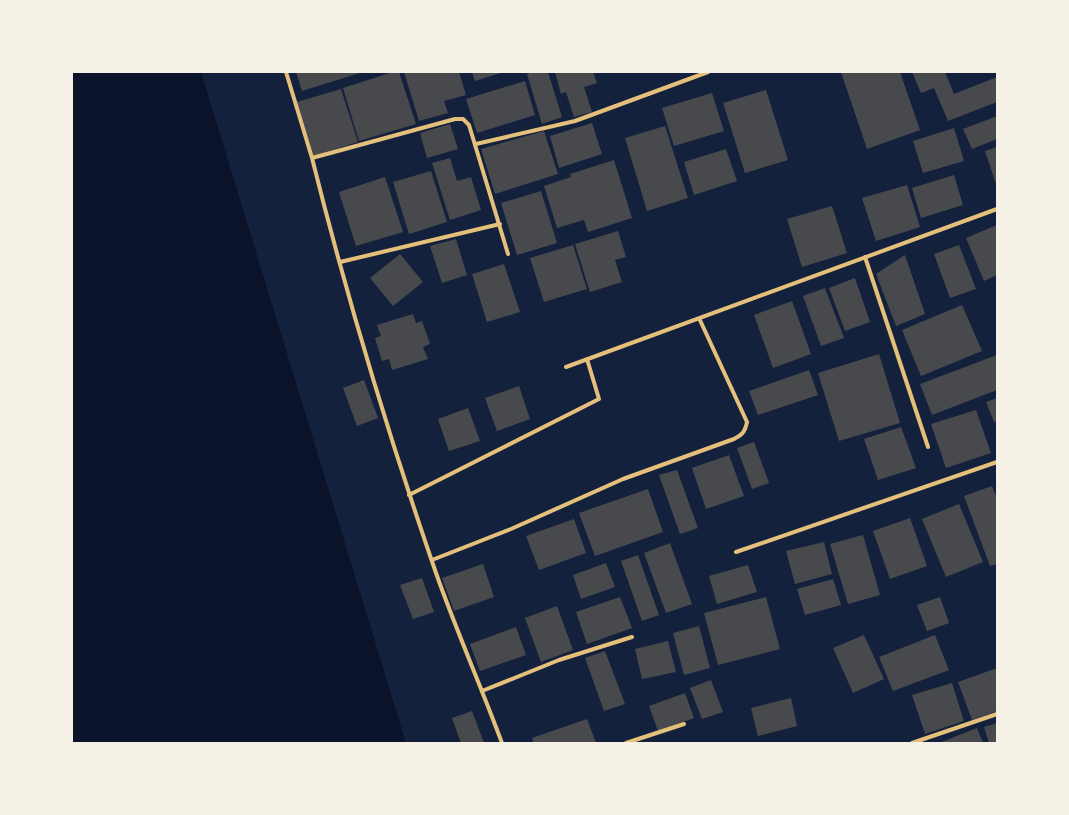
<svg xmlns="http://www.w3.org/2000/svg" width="1069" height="815" font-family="'IBM Plex Sans',sans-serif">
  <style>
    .water { fill: #0b132b }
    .building { fill: #48494c }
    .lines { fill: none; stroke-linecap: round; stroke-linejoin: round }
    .minor { stroke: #e5c07b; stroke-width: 4 }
  </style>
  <rect width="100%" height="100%" fill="#14213d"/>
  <path class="water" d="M 72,72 L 201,72 L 406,743 L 72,743 Z"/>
  <path class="building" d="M 296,72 L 363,72 L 302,91 Z
    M 393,72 L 399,72 L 416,124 L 359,141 L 343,88 Z
    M 404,72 L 459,72 L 466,95 L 444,101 L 448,113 L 419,121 Z
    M 472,72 L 504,72 L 475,81 Z
    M 532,72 L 548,72 L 562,117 L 542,124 L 527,74 Z
    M 555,72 L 593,72 L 597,83 L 584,87 L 592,112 L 574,117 L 566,92 L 561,94 Z
    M 841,72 L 900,72 L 920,130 L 867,149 Z
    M 912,72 L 945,72 L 954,94 L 997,77 L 997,102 L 948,121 L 934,88 L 921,93 Z
    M 525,81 L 535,115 L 477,133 L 466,99 Z
    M 341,89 L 358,142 L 313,156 L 297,102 Z
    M 766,90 L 788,160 L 745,173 L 723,103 Z
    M 712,93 L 724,131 L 674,146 L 662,108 Z
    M 997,116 L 997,139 L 972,149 L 963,129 Z
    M 592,123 L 602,154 L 559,168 L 550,136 Z
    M 450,124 L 458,149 L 427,158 L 420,133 Z
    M 665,126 L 688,198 L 647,211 L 625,138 Z
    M 954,128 L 964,161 L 923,173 L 913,141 Z
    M 544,131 L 558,174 L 495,194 L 481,149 Z
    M 997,147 L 997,184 L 996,184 L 985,151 Z
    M 726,149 L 737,181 L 694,195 L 684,162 Z
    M 450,158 L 457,181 L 471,177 L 481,210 L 450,220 L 432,163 Z
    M 614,160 L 632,218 L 588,232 L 584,220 L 557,228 L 544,186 L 571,177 L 570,174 Z
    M 431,171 L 447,222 L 409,234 L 393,182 Z
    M 954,175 L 963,205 L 921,218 L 912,188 Z
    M 385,177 L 403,232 L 356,246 L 339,192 Z
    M 907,185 L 920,227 L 876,241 L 862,198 Z
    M 541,191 L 557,243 L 517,255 L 501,203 Z
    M 832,206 L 847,253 L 802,267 L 787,219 Z
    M 997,225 L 997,275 L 984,281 L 966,238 Z
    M 618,231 L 626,257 L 615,260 L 622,282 L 590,292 L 575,244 Z
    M 456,239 L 467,275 L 442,283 L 430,246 Z
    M 573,245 L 587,289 L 544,302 L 530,258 Z
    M 959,245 L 976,289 L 950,298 L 934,254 Z
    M 400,254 L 423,282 L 393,306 L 370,278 Z
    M 905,255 L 925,314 L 896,326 L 876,274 Z
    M 504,264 L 520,312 L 487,322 L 472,274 Z
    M 855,278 L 870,322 L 845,331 L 829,288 Z
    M 825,288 L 844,338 L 821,346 L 803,296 Z
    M 792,301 L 811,354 L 773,368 L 754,315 Z
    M 962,305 L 982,351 L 921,376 L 902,330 Z
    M 413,314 L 416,323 L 422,321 L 430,344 L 423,347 L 428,359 L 392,370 L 389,359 L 382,361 L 375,338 L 381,336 L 377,325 Z
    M 879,354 L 900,423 L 839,441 L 818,373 Z
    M 997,355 L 997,390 L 932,415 L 920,384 Z
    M 809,370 L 818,395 L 758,415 L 749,391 Z
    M 364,380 L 378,418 L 357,426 L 343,388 Z
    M 519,386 L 530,419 L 497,431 L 485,398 Z
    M 997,398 L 997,421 L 994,422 L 986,402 Z
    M 468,408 L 480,441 L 449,451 L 438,419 Z
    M 976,410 L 991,453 L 946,468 L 931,424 Z
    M 901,427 L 916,468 L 878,480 L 864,439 Z
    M 754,442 L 769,483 L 752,489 L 737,448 Z
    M 729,455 L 744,496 L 706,509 L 692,468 Z
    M 677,470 L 698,528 L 680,534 L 659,475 Z
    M 992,486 L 997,499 L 997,564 L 990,566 L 964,496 Z
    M 648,489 L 663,532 L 595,556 L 579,513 Z
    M 959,504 L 983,562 L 946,577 L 922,519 Z
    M 910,518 L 927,566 L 890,579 L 873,531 Z
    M 574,519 L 586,553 L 539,570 L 526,536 Z
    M 863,535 L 880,595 L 848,604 L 830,544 Z
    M 824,542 L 832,574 L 795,584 L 786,551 Z
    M 670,543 L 692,604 L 666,613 L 644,553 Z
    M 638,555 L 659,615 L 642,621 L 621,561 Z
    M 606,563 L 615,587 L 581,599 L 573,575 Z
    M 483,564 L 494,597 L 454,611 L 442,578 Z
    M 748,565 L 757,592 L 717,604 L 709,576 Z
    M 422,578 L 434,612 L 413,619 L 400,585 Z
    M 833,579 L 841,605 L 805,615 L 797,589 Z
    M 620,597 L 632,628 L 587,644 L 576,612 Z
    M 766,597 L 780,649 L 718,665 L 704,613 Z
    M 940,597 L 949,623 L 927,631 L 917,605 Z
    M 557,606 L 573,650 L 541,662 L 525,618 Z
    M 699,626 L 710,668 L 684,675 L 673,633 Z
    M 516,627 L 526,655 L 480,671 L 470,644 Z
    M 864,635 L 884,679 L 853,693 L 833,648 Z
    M 935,635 L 949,670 L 893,691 L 879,657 Z
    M 668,641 L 676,672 L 642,679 L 635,649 Z
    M 605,651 L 625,704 L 604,711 L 585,658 Z
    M 997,668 L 997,711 L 972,720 L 958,682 Z
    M 711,680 L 723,712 L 702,719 L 690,688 Z
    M 952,683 L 964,721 L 925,734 L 912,695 Z
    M 685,693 L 694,718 L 658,731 L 649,706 Z
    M 791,698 L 797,726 L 758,736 L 751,708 Z
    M 472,711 L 484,743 L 461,743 L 452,718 Z
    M 587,719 L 596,743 L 534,743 L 532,738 Z
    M 997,723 L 997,743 L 989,743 L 984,727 Z
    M 977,728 L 983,743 L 939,743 Z"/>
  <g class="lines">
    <path class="minor" d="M 286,72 L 312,158 L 455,119 L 463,119 L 469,125 L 508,254
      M 476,144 L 575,121 L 708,72
      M 312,158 C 347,298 389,437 436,573 C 456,630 481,686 502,743
      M 865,257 L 928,447
      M 340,262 L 500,224
      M 566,367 L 997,209
      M 409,495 L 599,399 L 587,359
      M 736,552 L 997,462
      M 432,560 L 511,529 L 623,479 L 734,439 C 742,435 745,432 747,422 L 699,318
      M 482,691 L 559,660 L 632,637
      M 626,743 L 684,724
      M 912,743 L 997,714"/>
  </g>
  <rect width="1069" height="815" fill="none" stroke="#f6f1e7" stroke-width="146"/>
</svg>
